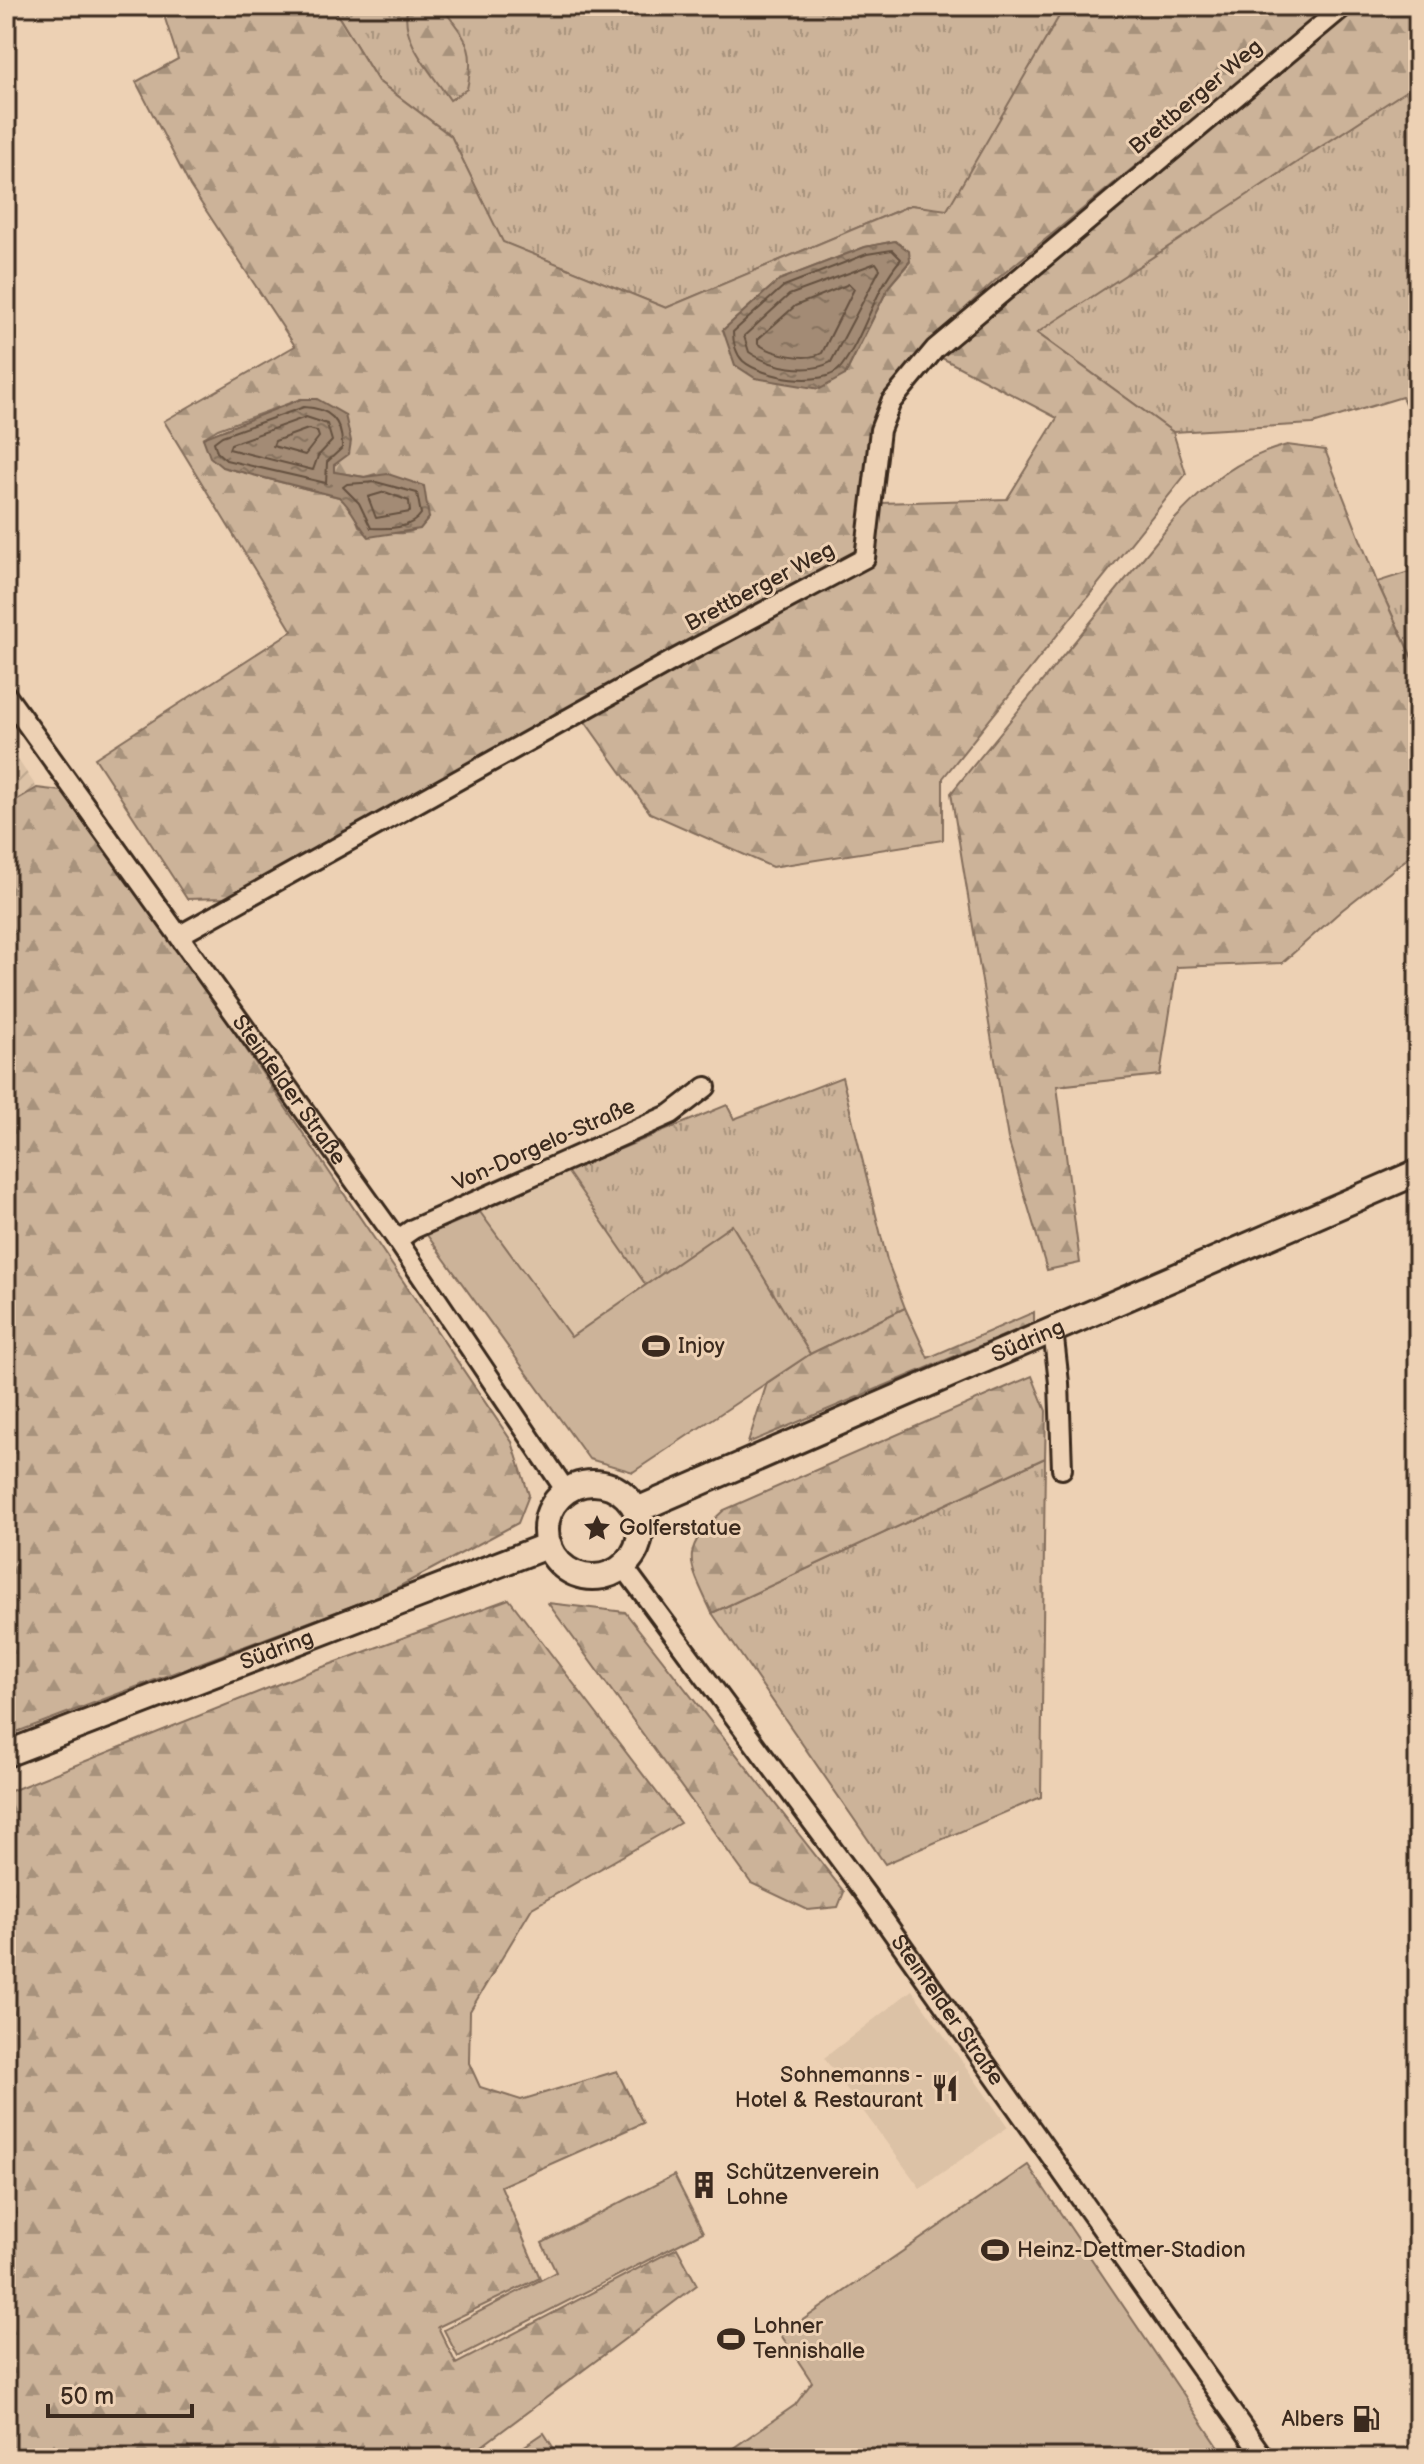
<svg xmlns="http://www.w3.org/2000/svg" width="1424" height="2464" font-family="'Balsamiq Sans',sans-serif">
  <style>
    .built { fill: #dcc2a6 }
    .industrial { fill: url(#industrial-furrows) }
    .grass { fill: url(#grass-tufts); stroke: #846e5c; stroke-width: 2 }
    .forest { fill: url(#forest-firs); stroke: #846e5c; stroke-width: 2; fill-rule: evenodd }
    .pitch { fill: #ccb399; stroke: #846e5c; stroke-width: 2 }
    .water { fill: url(#water-ripples); stroke: #796452; stroke-width: 2 }
    .lines { fill: none; stroke-linecap: round; stroke-linejoin: round }
    .shore { stroke: #655140; stroke-width: 2 }
    .minor-casing { stroke: #3b2a1e; stroke-width: 24 }
    .major-casing { stroke: #3b2a1e; stroke-width: 30 }
    .minor { stroke: #edd1b4; stroke-width: 18 }
    .major { stroke: #edd1b4; stroke-width: 24 }
    .labels { text-anchor: middle; dominant-baseline: central; stroke-width: 6; stroke-linejoin: round; paint-order: stroke }
    .street-label { font-size: 22px; fill: #3b2a1e; stroke: #edd1b4 }
    .poi-label { font-size: 22px; fill: #3b2a1e; stroke: #edd1b4; text-anchor: start }
  </style>
  <defs>
    <pattern id="industrial-furrows" width="10" height="10" patternUnits="userSpaceOnUse" patternTransform="scale(2)"><rect width="10" height="10" fill="#dcc2a6"/><path d="M-1 1l2-2M0 10L10 0M9 11l2-2" fill="none" stroke="#bea78e"/></pattern>
    <pattern id="grass-tufts" width="24" height="20" patternUnits="userSpaceOnUse" patternTransform="scale(2)"><rect width="24" height="20" fill="#ccb399"/><path d="M3 7l-1-3M5 7V3M7 7l1-3M15 17l-1-3M17 17v-4M19 17l1-3" fill="none" stroke="#a7927c"/></pattern>
    <pattern id="forest-firs" width="22" height="20" patternUnits="userSpaceOnUse" patternTransform="scale(2)"><rect width="22" height="20" fill="#ccb399"/><path d="M5 1l3.5 6h-7zM16 11l3.5 6h-7z" fill="#a7927c"/></pattern>
    <pattern id="water-ripples" width="26" height="14" patternUnits="userSpaceOnUse" patternTransform="scale(2)"><rect width="26" height="14" fill="#a38b74"/><path d="M2 4q2-2 4 0t4 0M15 11q2-2 4 0t4 0" fill="none" stroke="#86725f"/></pattern>
  </defs>
  <rect width="100%" height="100%" fill="#edd1b4"/>
  <filter id="ink" filterUnits="userSpaceOnUse"><feTurbulence type="fractalNoise" baseFrequency=".0125" numOctaves="2"/><feDisplacementMap in="SourceGraphic" scale="16" xChannelSelector="R" yChannelSelector="G"/><feConvolveMatrix kernelMatrix="1 2 1 2 8 2 1 2 1" color-interpolation-filters="sRGB"/></filter>
  <g filter="url(#ink)">
    <path class="built" d="M 567,1171 L 646,1285 L 571,1337 L 480,1212 Z
      M 912,1990 L 1008,2127 L 920,2188 L 824,2058 Z"/>
    <path class="industrial" d="M 6,742 L 37,788 L 6,806 Z"/>
    <path class="grass" d="M 332,6 L 1418,6 L 1418,430 L 1402,397 L 1313,424 L 1173,432 L 1037,333 L 947,211 L 911,205 L 666,308 L 502,242 L 451,136 L 378,81 Z
      M 1418,569 L 1418,671 L 1377,582 Z
      M 842,1077 L 887,1260 L 905,1308 L 810,1354 L 732,1226 L 646,1285 L 567,1171 L 727,1105 L 734,1119 Z
      M 1045,1458 L 1041,1797 L 885,1864 L 712,1613 Z"/>
    <path class="forest" d="M 161,6 L 332,6 L 378,81 L 451,136 L 503,242 L 666,308 L 911,205 L 947,210 L 1065,6 L 1331,6 L 997,279 L 928,343 L 883,398 L 857,553 L 673,650 L 225,898 L 187,899 L 95,758 L 292,631 L 164,421 L 295,346 L 190,186 L 136,82 L 178,59 ZM 895,241 L 910,262 L 889,286 L 845,375 L 723,330 L 779,280 L 865,247 ZM 301,399 L 349,453 L 334,465 L 334,472 L 365,477 L 375,474 L 429,518 C 409,542 386,532 359,526 L 352,508 L 339,497 L 222,467 L 203,438 L 218,429 Z
      M 408,6 L 441,6 C 466,39 476,47 467,89 L 450,100 C 433,74 398,39 408,6 Z
      M 1357,6 L 1418,6 L 1418,83 L 1037,333 L 1173,432 L 1186,474 L 943,778 L 943,840 L 772,867 L 650,813 L 584,720 L 874,561 L 881,503 L 1007,499 L 1057,418 L 938,356 Z
      M 1287,445 L 1325,450 L 1377,582 L 1418,671 L 1418,850 L 1342,910 L 1282,963 L 1177,967 L 1160,1075 L 1057,1086 L 1080,1263 L 1047,1270 L 1008,1139 L 951,793 L 1174,520 C 1210,482 1235,459 1287,445 Z
      M 37,788 L 61,791 L 183,956 L 512,1442 L 529,1495 L 518,1523 L 389,1592 L 6,1736 L 6,806 Z
      M 905,1308 L 928,1358 L 1034,1312 L 1034,1323 L 748,1443 L 767,1383 L 810,1354 Z
      M 1032,1376 L 1046,1411 L 1045,1458 L 712,1613 C 688,1561 678,1551 724,1510 Z
      M 509,1599 L 680,1823 L 532,1908 L 470,2011 L 469,2063 L 480,2087 L 521,2100 L 617,2071 L 643,2123 L 501,2186 L 540,2278 L 438,2327 L 456,2364 L 677,2248 L 697,2285 L 466,2458 L 6,2458 L 6,1793 L 301,1675 Z
      M 548,1603 L 625,1612 L 844,1892 L 838,1907 L 808,1910 L 751,1883 Z"/>
    <path class="pitch" d="M 480,1212 L 571,1337 L 732,1225 L 810,1354 L 633,1472 L 589,1459 L 427,1235 Z
      M 1028,2165 L 1226,2458 L 719,2458 L 795,2405 L 812,2382 L 781,2335 Z
      M 674,2175 L 703,2232 L 458,2357 L 444,2330 L 556,2272 L 542,2243 Z
      M 544,2433 L 560,2458 L 507,2458 Z"/>
    <path class="water" d="M 895,241 L 909,251 L 910,261 L 889,286 L 845,375 L 820,389 L 755,378 L 735,365 L 723,330 L 779,280 L 865,247 Z
      M 301,399 L 317,399 L 345,415 L 351,441 L 349,454 L 334,465 L 334,472 L 364,477 L 388,474 L 424,486 L 429,518 L 420,529 L 369,537 C 357,524 353,509 339,497 L 222,467 L 210,457 L 203,438 Z"/>
    <g class="lines">
      <path class="shore" d="M 892,250 L 901,259 C 873,291 866,334 841,367 C 824,389 761,377 743,361 C 736,354 733,342 733,332 L 784,286 L 867,254 Z
        M 876,263 L 880,269 L 831,362 C 808,375 771,367 749,352 L 744,336 L 789,295 Z
        M 849,284 L 854,289 L 822,353 C 806,362 773,354 758,344 L 758,339 L 795,306 Z
        M 304,407 C 330,408 343,421 342,448 L 327,462 L 326,483 L 226,460 L 217,452 L 214,442 L 222,436 Z
        M 306,417 L 327,424 L 332,441 L 318,456 L 313,470 L 229,449 L 231,444 Z
        M 308,429 L 317,431 L 319,437 L 305,455 L 273,446 L 275,441 Z
        M 376,482 L 417,493 L 421,514 C 411,529 388,529 371,528 L 359,503 L 343,487 L 347,484 Z
        M 385,492 L 409,501 L 410,512 L 376,518 L 368,497 Z"/>
      <g class="minor-casing">
        <g id="minor">
          <path id="s1" d="M 6,695 L 397,1240 L 566,1491"/>
          <path d="M 180,935 L 677,658 L 865,558 L 880,430 L 891,402 L 935,349 L 1344,6"/>
          <path d="M 397,1240 L 413,1229 L 671,1114 L 706,1087"/>
          <path d="M 1053,1330 L 1059,1383 L 1062,1469"/>
          <path id="s2" d="M 623,1566 L 867,1896 L 1264,2458"/>
        </g>
      </g>
      <g class="major-casing">
        <g id="major">
          <circle cx="593" cy="1530" r="47"/>
          <path id="s3" d="M 637,1510 L 1418,1172"/>
          <path id="s4" d="M 6,1754 L 549,1545"/>
        </g>
      </g>
      <use href="#minor" class="minor"/>
      <use href="#major" class="major"/>
    </g>
  </g>
  <defs>
    <g id="stadium-bare" transform="scale(2.16)"><path d="M0-5a6.5 5 0 1 0 0 10a6.5 5 0 1 0 0-10ZM-3.5-1.8h7v3.6h-7Z" fill="#3b2a1e" stroke="#edd1b4" stroke-width="2.5" paint-order="stroke"/></g>
    <g id="sight-bare" transform="scale(2.16)"><path d="M0-6L1.8-2.2L6-1.7L2.9 1.2L3.7 5.4L0 3.3L-3.7 5.4L-2.9 1.2L-6-1.7L-1.8-2.2Z" fill="#3b2a1e" stroke="#edd1b4" stroke-width="2.5" paint-order="stroke"/></g>
    <g id="restaurant-bare" transform="scale(2.16)"><path d="M-5-6h1v4h1v-4h1v4h1v-4h1v5L-1.5 .5V6h-2V.5L-5-1ZM5-6V6H3V1.5H1.5Q1.5-4 5-6Z" fill="#3b2a1e" stroke="#edd1b4" stroke-width="2.5" paint-order="stroke"/></g>
    <g id="building-bare" transform="scale(2.16)"><path d="M-4-6H4V6H1V3H-1V6H-4ZM-2.5-4.3h1.7v1.8h-1.7ZM.8-4.3h1.7v1.8H.8ZM-2.5-1h1.7V.8h-1.7ZM.8-1h1.7V.8H.8Z" fill="#3b2a1e" stroke="#edd1b4" stroke-width="2.5" paint-order="stroke"/></g>
    <g id="fuel-bare" transform="scale(2.16)"><path d="M-5.5-6h7V0h2V4h1.3V-2.5L3-4.5l.8-.8L6-3V5H2.5V1h-1V6h-7ZM-4.2-4.7v3.2H.2V-4.7Z" fill="#3b2a1e" stroke="#edd1b4" stroke-width="2.5" paint-order="stroke"/></g>
  </defs>
  <g fill-rule="evenodd">
    <use href="#stadium-bare" x="656" y="1346"/>
    <use href="#sight-bare" x="597" y="1528"/>
    <use href="#restaurant-bare" x="945" y="2088"/>
    <use href="#building-bare" x="704" y="2185"/>
    <use href="#stadium-bare" x="995" y="2250"/>
    <use href="#stadium-bare" x="731" y="2339"/>
    <use href="#fuel-bare" x="1366" y="2419"/>
  </g>
  <g class="labels">
    <g class="street-label">
      <text transform="translate(1196 97) rotate(-40)">Brettberger Weg</text>
      <text transform="translate(760 587) rotate(-28)">Brettberger Weg</text>
      <text stroke="none"><textPath href="#s1" startOffset="486">Steinfelder Straße</textPath></text>
      <text transform="translate(544 1145) rotate(-24)">Von-Dorgelo-Straße</text>
      <text stroke="none"><textPath href="#s3" startOffset="426">Südring</textPath></text>
      <text stroke="none"><textPath href="#s4" startOffset="290">Südring</textPath></text>
      <text stroke="none"><textPath href="#s2" startOffset="550">Steinfelder Straße</textPath></text>
    </g>
    <g class="poi-label">
      <text x="678" y="1346">Injoy</text>
      <text x="619" y="1528">Golferstatue</text>
      <text x="923" y="2075" text-anchor="end">Sohnemanns -<tspan x="923" dy="25">Hotel &amp; Restaurant</tspan></text>
      <text x="726" y="2172">Schützenverein<tspan x="726" dy="25">Lohne</tspan></text>
      <text x="1017" y="2250">Heinz-Dettmer-Stadion</text>
      <text x="753" y="2326">Lohner<tspan x="753" dy="25">Tennishalle</tspan></text>
      <text x="1344" y="2419" text-anchor="end">Albers</text>
    </g>
  </g>
  <rect width="1424" height="2464" fill="none" stroke="#edd1b4" stroke-width="32"/>
  <rect x="16" y="16" width="1392" height="2432" fill="none" stroke="#3b2a1e" stroke-width="3" filter="url(#ink)"/>
  <path d="M48 2404v12h144v-12" fill="none" stroke="#3b2a1e" stroke-width="4"/>
  <text x="60" y="2404" font-size="24" fill="#3b2a1e" stroke="#edd1b4" stroke-width="6" paint-order="stroke">50 m</text>
</svg>
